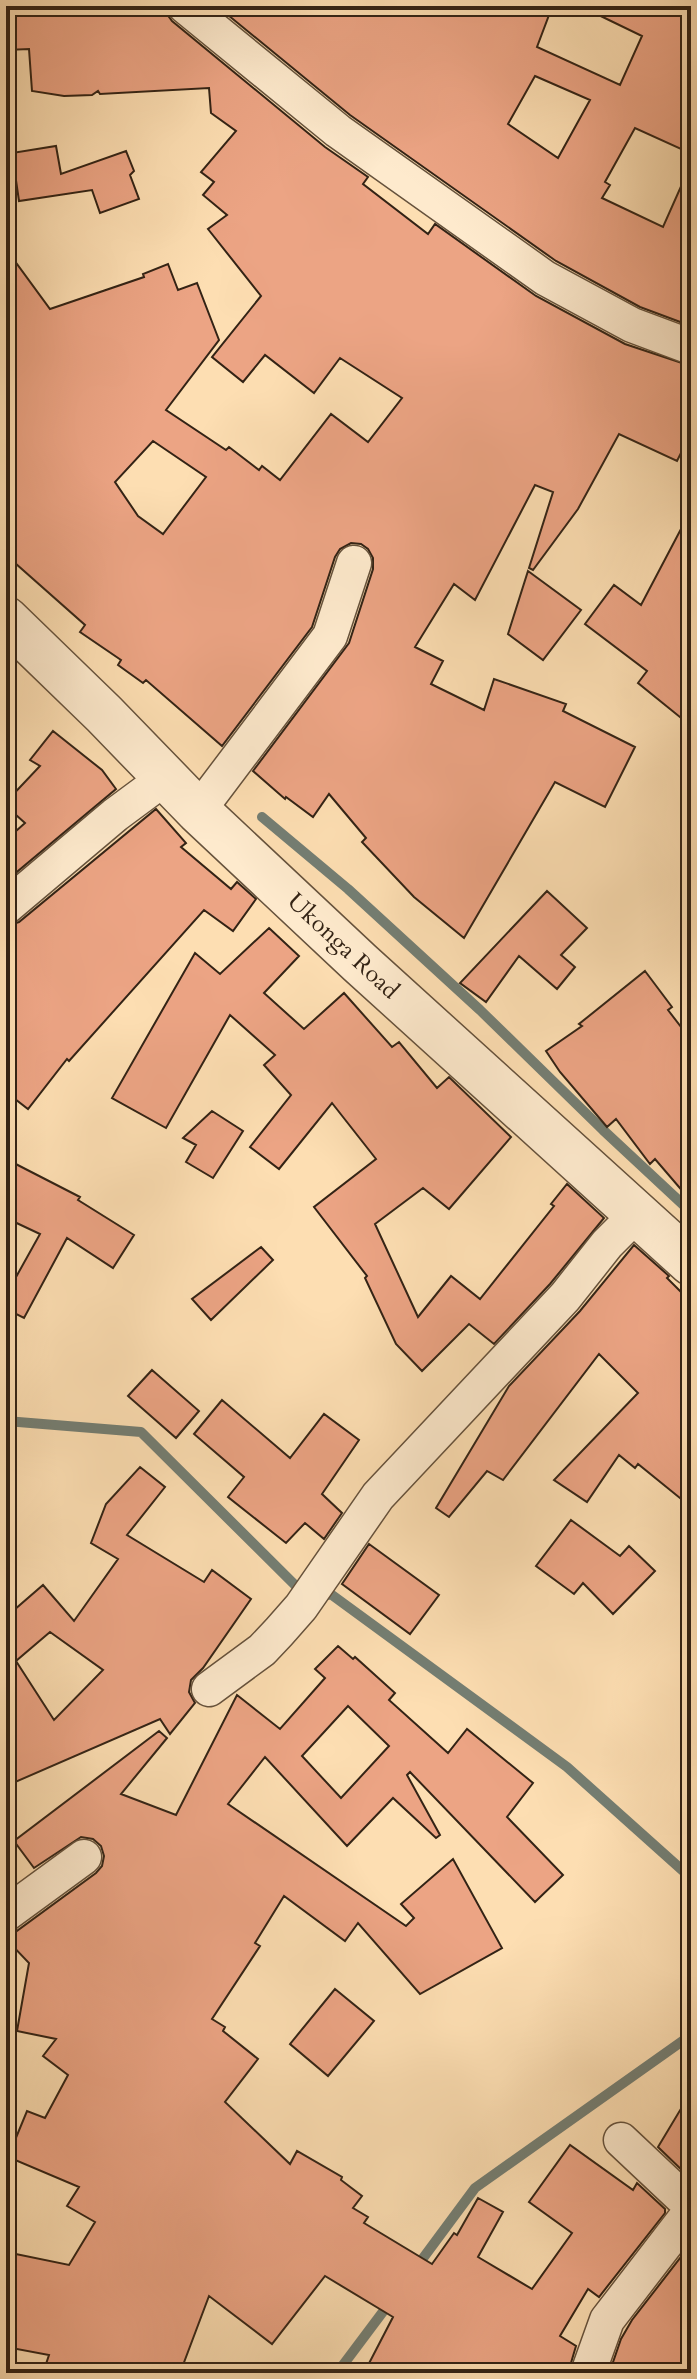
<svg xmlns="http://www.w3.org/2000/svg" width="697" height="2379" font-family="Cardo,serif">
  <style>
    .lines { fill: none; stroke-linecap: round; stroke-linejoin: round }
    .stream { stroke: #747e73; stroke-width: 10 }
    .building { fill: #eca484; stroke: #332315; stroke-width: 2; fill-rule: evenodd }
    .minor-casing { stroke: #66523c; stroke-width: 37 }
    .tertiary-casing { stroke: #66523c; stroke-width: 47 }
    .minor { stroke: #feeacd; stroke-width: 34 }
    .tertiary { stroke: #feeacd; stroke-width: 44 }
    .labels { text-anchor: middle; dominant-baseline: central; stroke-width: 6; stroke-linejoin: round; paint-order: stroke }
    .street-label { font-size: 24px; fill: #332315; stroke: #feeacd }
  </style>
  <rect width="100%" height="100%" fill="#fddeb2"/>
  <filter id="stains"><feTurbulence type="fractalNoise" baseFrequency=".0025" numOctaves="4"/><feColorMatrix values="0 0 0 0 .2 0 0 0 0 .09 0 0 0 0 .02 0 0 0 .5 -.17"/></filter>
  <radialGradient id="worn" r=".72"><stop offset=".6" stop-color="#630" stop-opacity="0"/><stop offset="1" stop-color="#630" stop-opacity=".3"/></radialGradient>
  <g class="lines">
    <path class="stream" d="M 262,817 L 348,889 L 480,1010 L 603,1130 L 691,1212
      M 6,1421 L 141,1432 L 301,1591 L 332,1595 L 567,1767 L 691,1878
      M 415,2269 L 475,2188 L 691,2035
      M 337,2373 L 391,2301"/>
  </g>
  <path class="building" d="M 6,6 L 165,6 L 167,14 L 172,21 L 325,147 L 368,177 L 363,184 L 428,234 L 435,224 L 536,296 L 625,344 L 691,366 L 691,433 L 677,461 L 619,434 L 578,509 L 533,570 L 529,568 L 553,492 L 535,485 L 475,600 L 454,584 L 415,647 L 443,661 L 431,684 L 484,710 L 494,679 L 566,704 L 563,711 L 635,747 L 605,807 L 555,782 L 464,938 L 414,897 L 362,842 L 366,838 L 329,794 L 313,817 L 286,797 L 285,799 L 253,771 L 349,643 L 373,569 L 373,558 L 368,549 L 361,544 L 351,543 L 340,549 L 335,557 L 312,627 L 222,746 L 146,680 L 143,683 L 118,665 L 121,660 L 80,632 L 85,625 L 6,555 L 6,249 L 50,309 L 144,277 L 143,274 L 168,264 L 178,290 L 197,283 L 219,340 L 166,410 L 226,450 L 229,447 L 259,470 L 262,466 L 280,480 L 331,414 L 368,442 L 402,398 L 340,358 L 314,393 L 265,355 L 243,382 L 212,357 L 261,296 L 208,229 L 227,215 L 203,195 L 214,182 L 201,172 L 236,131 L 211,113 L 209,88 L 100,94 L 98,91 L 92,95 L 64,96 L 32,91 L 29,49 L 6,50 ZM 153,441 L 206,477 L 163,534 L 138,516 L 115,482 Z
    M 217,6 L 526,6 L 549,15 L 537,47 L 620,85 L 642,36 L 580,6 L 691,6 L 691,126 L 681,149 L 635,128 L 605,182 L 610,185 L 602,198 L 663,227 L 691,164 L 691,326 L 640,307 L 556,261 L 350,115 ZM 535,76 L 590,100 L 558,158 L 508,124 Z
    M 56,146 L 61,174 L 126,151 L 134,171 L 130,175 L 139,199 L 100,213 L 92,190 L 19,201 L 12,153 Z
    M 691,510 L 691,726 L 638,683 L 647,671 L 585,624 L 614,585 L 641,605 Z
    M 528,571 L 581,610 L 543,660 L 508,634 Z
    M 53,731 L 102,770 L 116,789 L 6,881 L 6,840 L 25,823 L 6,806 L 6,802 L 40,766 L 30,760 Z
    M 156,809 L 186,843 L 181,847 L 231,889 L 237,882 L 256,899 L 233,931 L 204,910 L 69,1061 L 67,1059 L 28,1109 L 6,1092 L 6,926 L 19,922 Z
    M 547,891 L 587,928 L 561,955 L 575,967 L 557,989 L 519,956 L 486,1002 L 460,983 Z
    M 269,928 L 299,956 L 264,993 L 304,1029 L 344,993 L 392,1047 L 399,1042 L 437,1088 L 449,1077 L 511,1137 L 449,1209 L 423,1188 L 375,1224 L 418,1317 L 451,1276 L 480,1299 L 554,1206 L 551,1204 L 567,1184 L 604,1218 L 550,1284 L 494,1344 L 469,1324 L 422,1371 L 396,1344 L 365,1278 L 367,1276 L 314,1207 L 376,1159 L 332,1103 L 279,1169 L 250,1147 L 291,1095 L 264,1065 L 275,1055 L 230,1015 L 166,1128 L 112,1098 L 195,953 L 220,974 Z
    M 645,971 L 672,1007 L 668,1010 L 691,1040 L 691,1201 L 655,1159 L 650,1164 L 616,1119 L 607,1127 L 560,1072 L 546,1051 L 582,1026 L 579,1024 Z
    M 212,1111 L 243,1131 L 213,1178 L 186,1162 L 196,1145 L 183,1138 Z
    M 6,1159 L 80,1197 L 78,1200 L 134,1235 L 113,1268 L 67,1238 L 24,1318 L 6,1309 L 6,1295 L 40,1234 L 6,1218 Z
    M 634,1245 L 669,1276 L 667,1278 L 691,1302 L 691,1507 L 638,1464 L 635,1468 L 619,1455 L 587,1502 L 554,1480 L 638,1393 L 599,1354 L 503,1480 L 487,1471 L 449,1517 L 436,1508 L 509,1386 L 580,1311 Z
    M 261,1247 L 273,1260 L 211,1320 L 192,1299 Z
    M 152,1370 L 199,1411 L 176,1438 L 128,1396 Z
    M 222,1400 L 290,1458 L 324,1414 L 359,1440 L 322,1494 L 342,1513 L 324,1539 L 305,1523 L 286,1543 L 228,1497 L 244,1477 L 194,1434 Z
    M 140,1467 L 165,1487 L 127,1535 L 204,1582 L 212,1570 L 251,1599 L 203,1668 L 191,1680 L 189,1692 L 195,1703 L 170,1734 L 160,1719 L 6,1786 L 6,1617 L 43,1585 L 74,1621 L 118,1559 L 91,1543 L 106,1504 ZM 50,1632 L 103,1670 L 54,1720 L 16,1661 Z
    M 571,1520 L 620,1556 L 629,1546 L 655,1571 L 613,1614 L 583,1583 L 574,1594 L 536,1566 Z
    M 369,1544 L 439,1595 L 410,1634 L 342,1584 Z
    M 338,1646 L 353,1659 L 355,1657 L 395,1693 L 389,1700 L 448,1753 L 467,1729 L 533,1783 L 507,1817 L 563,1875 L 535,1902 L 410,1772 L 407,1775 L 440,1835 L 436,1838 L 393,1798 L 347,1846 L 265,1757 L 228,1804 L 406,1926 L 414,1918 L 401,1904 L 453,1859 L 502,1948 L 420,1994 L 358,1923 L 345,1941 L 284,1896 L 255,1943 L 260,1946 L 212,2019 L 225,2027 L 223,2031 L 258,2059 L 225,2102 L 290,2164 L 297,2151 L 342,2177 L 341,2180 L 362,2196 L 353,2208 L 368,2217 L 364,2223 L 432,2264 L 454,2233 L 457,2235 L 478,2198 L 503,2212 L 478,2257 L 532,2289 L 572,2233 L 529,2202 L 570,2145 L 633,2190 L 637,2183 L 665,2209 L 665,2213 L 599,2297 L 588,2289 L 560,2336 L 576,2346 L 568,2373 L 364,2373 L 393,2317 L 325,2276 L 272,2344 L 209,2296 L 180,2373 L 43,2373 L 49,2355 L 6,2347 L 6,2252 L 69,2265 L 95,2222 L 67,2206 L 79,2187 L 8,2157 L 27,2111 L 45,2118 L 68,2075 L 43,2056 L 56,2039 L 17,2031 L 29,1963 L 6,1939 L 96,1873 L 102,1866 L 104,1856 L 101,1846 L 93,1839 L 81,1837 L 34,1868 L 14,1841 L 159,1731 L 167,1738 L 121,1794 L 176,1815 L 237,1695 L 280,1729 L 325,1678 L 315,1669 ZM 348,1706 L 389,1746 L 341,1798 L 302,1756 Z
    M 335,1989 L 374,2021 L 328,2076 L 290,2044 Z
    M 691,2092 L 691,2172 L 688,2176 L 658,2147 Z
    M 691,2244 L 691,2373 L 619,2373 L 611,2368 L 621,2339 L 632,2320 Z"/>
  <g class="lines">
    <g class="minor-casing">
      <path id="minor" d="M 185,6 L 338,131 L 545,278 L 632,325 L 691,347
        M 198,811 L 330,636 L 354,563
        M 6,907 L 115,815 L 165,778
        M 209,1689 L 262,1650 L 279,1632 L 301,1607 L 378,1496 L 565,1297 L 607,1244 L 638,1213
        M 6,1914 L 84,1857
        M 621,2140 L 691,2206
        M 588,2373 L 607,2320 L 691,2211"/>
    </g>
    <g class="tertiary-casing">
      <path id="tertiary" d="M 6,619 L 104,714 L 198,811 L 360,963 L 691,1263"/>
    </g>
    <use href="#minor" class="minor"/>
    <use href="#tertiary" class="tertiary"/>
  </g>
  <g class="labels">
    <g class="street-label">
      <text transform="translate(343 946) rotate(43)">Ukonga Road</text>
    </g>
  </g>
  <rect width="697" height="2379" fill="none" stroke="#fddeb2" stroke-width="32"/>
  <rect x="8" y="8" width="681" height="2363" fill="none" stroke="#332315" stroke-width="4"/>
  <rect x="16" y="16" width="665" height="2347" fill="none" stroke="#332315" stroke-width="2"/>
  <rect width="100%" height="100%" filter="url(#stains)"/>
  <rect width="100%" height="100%" fill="url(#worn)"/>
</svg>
